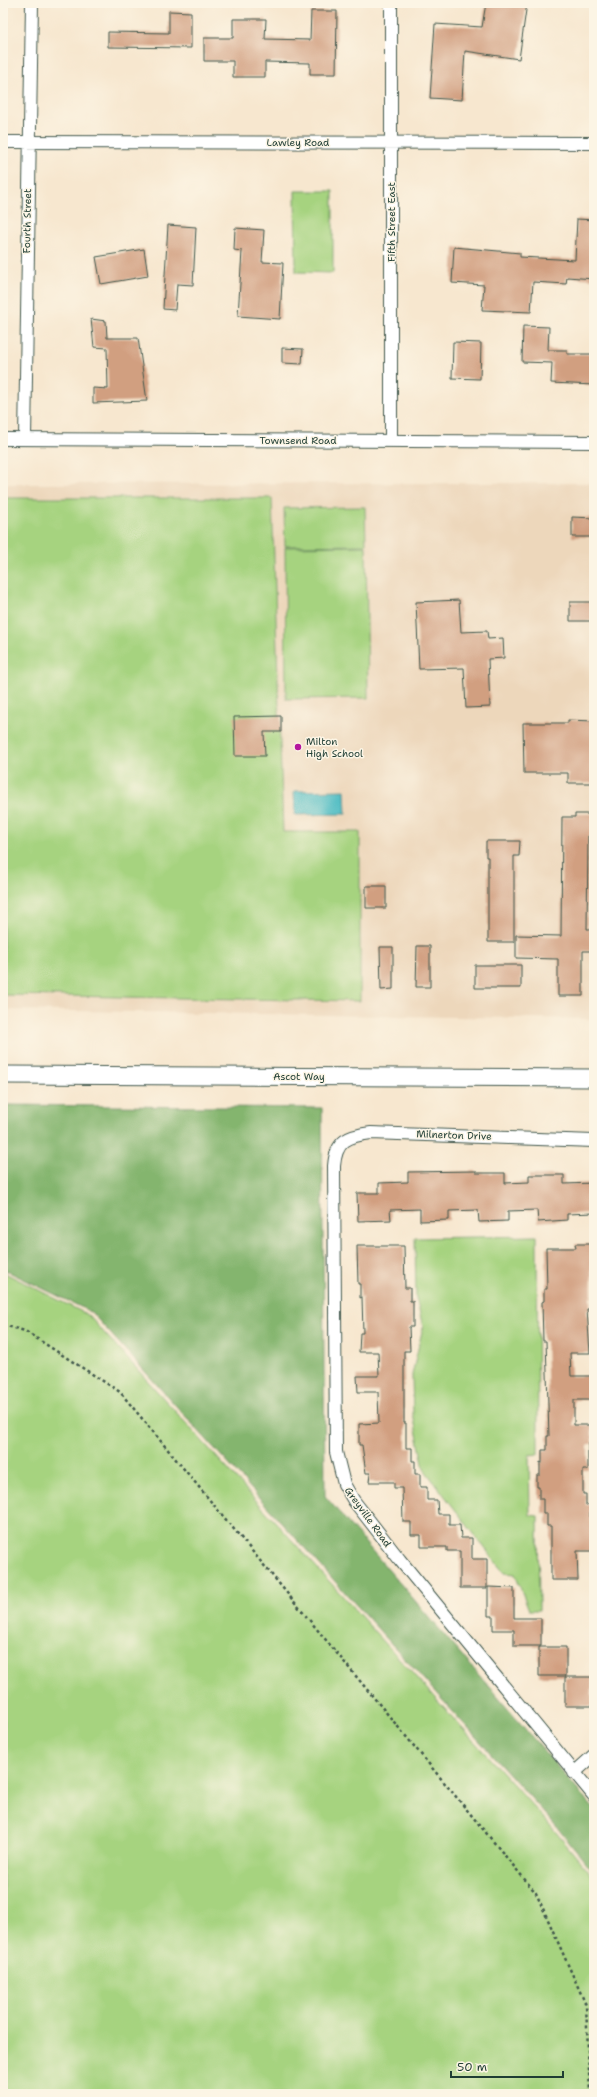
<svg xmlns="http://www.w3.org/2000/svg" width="597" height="2097" font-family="'Shantell Sans',sans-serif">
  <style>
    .built { fill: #edd7bb }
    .green { fill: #a6d37f; stroke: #62885a }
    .forest { fill: #84b56e; stroke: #527951 }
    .water { fill: #4cbbc3; stroke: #367c7c }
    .building { fill: #d19f80 }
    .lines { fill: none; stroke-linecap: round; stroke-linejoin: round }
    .minor-casing { stroke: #3f564b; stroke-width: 14 }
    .secondary-casing { stroke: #3f564b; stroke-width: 19 }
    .path { stroke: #3f564b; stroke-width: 2.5; stroke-dasharray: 3 3; stroke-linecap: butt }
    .minor { stroke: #fff; stroke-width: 12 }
    .secondary { stroke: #fff; stroke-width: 17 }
    .poi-dot { fill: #b5179e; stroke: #fcf5e5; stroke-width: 1.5 }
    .labels { text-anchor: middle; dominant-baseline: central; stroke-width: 3; stroke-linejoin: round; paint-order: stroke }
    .street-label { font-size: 10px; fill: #1f3d34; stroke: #fcf5e5 }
    .poi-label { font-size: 10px; fill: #1f3d34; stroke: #fcf5e5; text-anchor: start }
  </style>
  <rect width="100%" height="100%" fill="#fcf5e5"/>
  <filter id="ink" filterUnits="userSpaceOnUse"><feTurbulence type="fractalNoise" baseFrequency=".025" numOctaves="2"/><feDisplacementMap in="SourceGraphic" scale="8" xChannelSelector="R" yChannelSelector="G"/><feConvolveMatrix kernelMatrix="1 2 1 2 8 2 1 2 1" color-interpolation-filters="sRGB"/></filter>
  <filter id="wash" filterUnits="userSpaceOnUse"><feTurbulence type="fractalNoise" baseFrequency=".012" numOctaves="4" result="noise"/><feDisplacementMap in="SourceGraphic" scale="16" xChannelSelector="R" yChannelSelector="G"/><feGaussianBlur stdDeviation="0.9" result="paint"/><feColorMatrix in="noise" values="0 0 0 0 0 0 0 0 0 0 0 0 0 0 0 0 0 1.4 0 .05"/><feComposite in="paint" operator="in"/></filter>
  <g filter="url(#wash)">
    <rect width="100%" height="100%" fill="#f7e7cf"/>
    <path class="built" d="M 594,483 L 594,1019 L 3,1010 L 3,484 Z"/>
    <path class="green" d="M 295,191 L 333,191 L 333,273 L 296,272 Z
      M 3,498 L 272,498 L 283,832 L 360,832 L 360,1001 L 3,995 Z
      M 365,507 L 366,545 L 285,546 L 284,508 Z
      M 366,546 L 368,698 L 286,699 L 285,547 Z
      M 537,1236 L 538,1454 L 529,1455 L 530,1515 L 538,1516 L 539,1610 L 529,1610 L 515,1574 L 504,1573 L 424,1469 L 413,1414 L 412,1375 L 423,1327 L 416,1298 L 415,1238 Z
      M 3,1272 L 88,1315 L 549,1824 L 594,1878 L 594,2094 L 3,2094 Z"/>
    <path class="forest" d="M 3,1105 L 322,1108 L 325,1496 L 594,1809 L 594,1873 L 551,1820 L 91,1312 L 3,1269 Z"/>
    <path class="water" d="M 345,790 L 346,814 L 295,815 L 294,791 Z"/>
    <g id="blocks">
      <path class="building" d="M 486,3 L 527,3 L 519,59 L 465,51 L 462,100 L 430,98 L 435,24 L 482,27 Z
        M 169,11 L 191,12 L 191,48 L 108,47 L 108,32 L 169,33 Z
        M 311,11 L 337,11 L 336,74 L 310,74 L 310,63 L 265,62 L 265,77 L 233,77 L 233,61 L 204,61 L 204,38 L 233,38 L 233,19 L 266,19 L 265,39 L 310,40 Z
        M 577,219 L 594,220 L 594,279 L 567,277 L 566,284 L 533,282 L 531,312 L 482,310 L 484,285 L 452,283 L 454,247 L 520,253 L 520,257 L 575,260 Z
        M 168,225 L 196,227 L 193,285 L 177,284 L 175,310 L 163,309 Z
        M 235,228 L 264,230 L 262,262 L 283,263 L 280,319 L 238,316 L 242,251 L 234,250 Z
        M 144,249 L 148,276 L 101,284 L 96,257 Z
        M 91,319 L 106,321 L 107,338 L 138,338 L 147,401 L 93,403 L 93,388 L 108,389 L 107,348 L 94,347 Z
        M 523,326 L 549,327 L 548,350 L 567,350 L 567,354 L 594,354 L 594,385 L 551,383 L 552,363 L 522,362 Z
        M 453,342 L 481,343 L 480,379 L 452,378 Z
        M 282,348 L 303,349 L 302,364 L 282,363 Z
        M 572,517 L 594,518 L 594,537 L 572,537 Z
        M 459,600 L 461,632 L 487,631 L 488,639 L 503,638 L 504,658 L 488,659 L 490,707 L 466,708 L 464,668 L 419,669 L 416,602 Z
        M 570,602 L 594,602 L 594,621 L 570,621 Z
        M 281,716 L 281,732 L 264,732 L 265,756 L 235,756 L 234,717 Z
        M 568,720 L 594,721 L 593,783 L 568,783 L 568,773 L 524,773 L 523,723 L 568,723 Z
        M 575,814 L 594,814 L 594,836 L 588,836 L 587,929 L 594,929 L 594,951 L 583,951 L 583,996 L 558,996 L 558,959 L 516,958 L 516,935 L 561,936 L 562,817 L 575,817 Z
        M 486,841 L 520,841 L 519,856 L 514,856 L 514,942 L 488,942 L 488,857 L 486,857 Z
        M 366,886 L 386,886 L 386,908 L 366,908 Z
        M 417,946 L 430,946 L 430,987 L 416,987 Z
        M 380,947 L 393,947 L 393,989 L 381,990 Z
        M 475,965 L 521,965 L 521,988 L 475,988 Z
        M 476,1171 L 476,1173 L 505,1173 L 505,1183 L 529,1182 L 529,1175 L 564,1175 L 564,1184 L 594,1183 L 594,1213 L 567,1214 L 567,1220 L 538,1222 L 537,1210 L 508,1211 L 508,1221 L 479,1222 L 478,1210 L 449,1211 L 449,1220 L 420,1221 L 420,1209 L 390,1210 L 391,1220 L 358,1221 L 357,1193 L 379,1193 L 379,1183 L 408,1182 L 408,1172 Z
        M 575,1244 L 591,1244 L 592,1297 L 590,1297 L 590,1309 L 587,1309 L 590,1353 L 570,1353 L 571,1376 L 593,1376 L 593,1400 L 574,1400 L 574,1425 L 592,1425 L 592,1444 L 588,1444 L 588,1470 L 583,1470 L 583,1494 L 586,1494 L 586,1505 L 590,1505 L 590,1517 L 593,1517 L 594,1551 L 577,1551 L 578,1580 L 551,1580 L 551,1526 L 547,1526 L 547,1513 L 543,1513 L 543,1499 L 539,1499 L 539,1487 L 537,1487 L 537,1475 L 540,1475 L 540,1462 L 542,1463 L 542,1450 L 547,1450 L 547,1436 L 549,1436 L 546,1341 L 543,1341 L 542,1302 L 544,1301 L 544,1289 L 547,1289 L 546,1248 L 576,1248 Z
        M 357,1246 L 404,1246 L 405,1288 L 410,1288 L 410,1301 L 413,1301 L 413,1327 L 409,1327 L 410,1351 L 404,1351 L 404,1423 L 406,1423 L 406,1448 L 412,1448 L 412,1461 L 415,1461 L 415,1474 L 420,1474 L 420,1487 L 427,1487 L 427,1500 L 437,1500 L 438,1514 L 449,1514 L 449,1525 L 460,1525 L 461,1538 L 472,1538 L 472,1559 L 487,1559 L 487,1588 L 460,1588 L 460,1551 L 447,1551 L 447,1547 L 421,1547 L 421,1535 L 411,1535 L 411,1522 L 403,1522 L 402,1488 L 394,1488 L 394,1482 L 369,1482 L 370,1473 L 366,1473 L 362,1445 L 359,1445 L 359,1424 L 379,1423 L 378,1392 L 358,1392 L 357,1376 L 379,1376 L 378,1352 L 359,1352 L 360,1333 L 363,1333 L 362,1297 L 360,1298 L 360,1284 L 358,1284 Z
        M 488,1587 L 514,1588 L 514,1618 L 541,1618 L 541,1646 L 514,1646 L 514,1630 L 493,1630 L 493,1616 L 488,1616 Z
        M 539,1647 L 566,1647 L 566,1676 L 539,1676 Z
        M 565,1677 L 592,1677 L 592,1706 L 565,1706 Z"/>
    </g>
  </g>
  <g filter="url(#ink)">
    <use href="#blocks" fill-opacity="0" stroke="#3f564b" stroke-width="1"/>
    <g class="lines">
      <g class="minor-casing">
        <path id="minor" d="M 391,3 L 391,441
          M 3,142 L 594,143
          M 3,439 L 594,442
          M 25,439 L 32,3
          M 594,1141 L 371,1133 C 348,1136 336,1140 334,1166 L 336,1452 L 344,1484 L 354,1501 L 400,1560 L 594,1796
          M 574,1773 L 594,1755"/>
      </g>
      <g class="secondary-casing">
        <path id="secondary" d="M 3,1075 L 594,1078"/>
      </g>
      <path class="path" d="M 3,1325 L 25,1331 L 120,1392 L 536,1893 L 586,2005 L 590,2094"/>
      <use href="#minor" class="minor"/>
      <use href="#secondary" class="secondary"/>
    </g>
  </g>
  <circle class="poi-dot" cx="298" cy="747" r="4"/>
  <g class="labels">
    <g class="street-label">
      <text x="298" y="142">Lawley Road</text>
      <text transform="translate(27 221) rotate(-89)">Fourth Street</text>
      <text transform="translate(391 222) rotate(-90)">Fifth Street East</text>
      <text x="298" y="440">Townsend Road</text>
      <text x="299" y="1076">Ascot Way</text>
      <text transform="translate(454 1135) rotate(2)">Milnerton Drive</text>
      <text transform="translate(368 1517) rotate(54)">Greyville Road</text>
    </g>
    <g class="poi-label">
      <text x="306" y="741">Milton<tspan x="306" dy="12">High School</tspan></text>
    </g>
  </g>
  <rect width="597" height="2097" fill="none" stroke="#fcf5e5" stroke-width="16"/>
  <path d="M451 2071v6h112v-6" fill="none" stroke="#1f3d34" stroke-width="2"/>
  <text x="457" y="2071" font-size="12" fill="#1f3d34" stroke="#fcf5e5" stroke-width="3" paint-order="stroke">50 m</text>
</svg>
